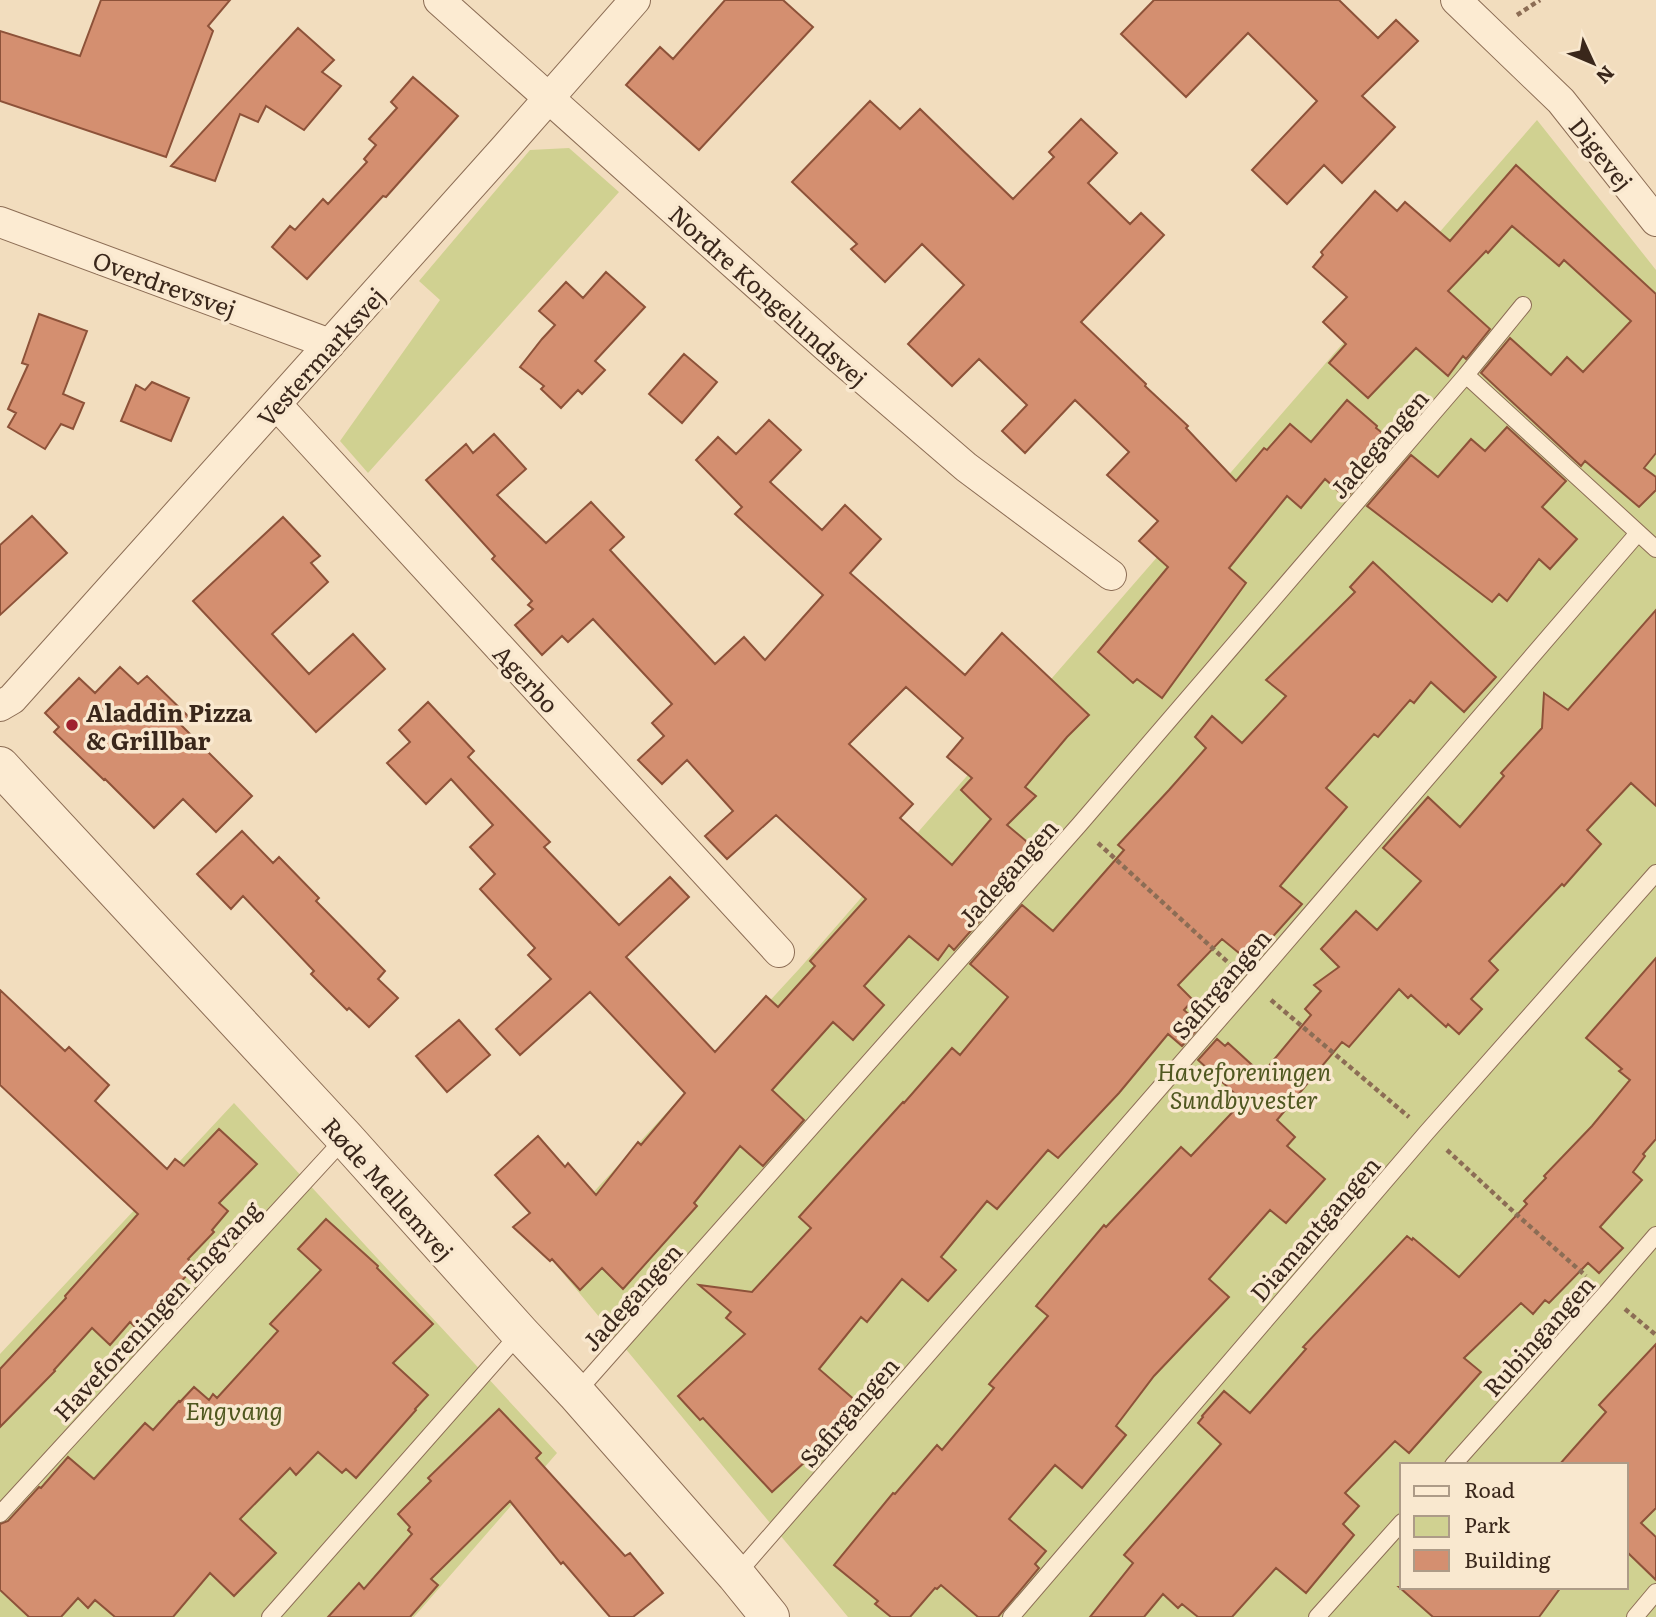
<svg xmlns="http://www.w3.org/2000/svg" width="1656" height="1617" font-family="Literata,serif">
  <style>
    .green { fill: #d0d191; fill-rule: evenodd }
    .building { fill: #d48f70; stroke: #8d5239; stroke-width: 2; fill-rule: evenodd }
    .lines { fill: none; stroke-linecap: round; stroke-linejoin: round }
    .service-casing { stroke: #8c6d55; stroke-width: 18 }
    .minor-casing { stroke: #8c6d55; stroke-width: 32 }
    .tertiary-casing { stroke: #8c6d55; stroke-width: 40 }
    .path { stroke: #8c6d55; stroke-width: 4.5; stroke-dasharray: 5 3.5; stroke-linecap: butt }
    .service { stroke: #fcebd2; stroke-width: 16 }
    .minor { stroke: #fcebd2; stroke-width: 30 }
    .tertiary { stroke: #fcebd2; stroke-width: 38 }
    .poi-dot { fill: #a0202e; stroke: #f9e8cf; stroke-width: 2.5 }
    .labels { text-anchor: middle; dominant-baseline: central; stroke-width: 7; stroke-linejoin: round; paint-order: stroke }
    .street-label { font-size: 24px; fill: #3a271b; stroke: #f9e8cf }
    .poi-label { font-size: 24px; font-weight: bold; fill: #3a271b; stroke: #f9e8cf; text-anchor: start }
    .park-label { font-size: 24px; font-style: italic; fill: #505820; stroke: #f9e8cf }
  </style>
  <rect width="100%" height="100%" fill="#f2ddbe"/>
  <path class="green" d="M 1537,120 L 1656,270 L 1656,1617 L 848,1617 L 542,1248 L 800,968 ZM 1402,1465 L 1626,1465 L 1626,1587 L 1402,1587 Z
    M 569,148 L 619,192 L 368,473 L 340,441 L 440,300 L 419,281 L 530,150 Z
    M 234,1103 L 557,1453 L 414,1617 L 0,1617 L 0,1354 Z"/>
  <path class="building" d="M 101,0 L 230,0 L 208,26 L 213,31 L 166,157 L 0,101 L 0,31 L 80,56 Z
    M 725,0 L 783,0 L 813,27 L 699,150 L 626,85 L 660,47 L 673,59 Z
    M 1154,0 L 1339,0 L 1378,38 L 1396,20 L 1418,41 L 1362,96 L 1395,127 L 1342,183 L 1324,165 L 1287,204 L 1252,170 L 1317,101 L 1248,33 L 1186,97 L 1121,34 Z
    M 298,28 L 334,60 L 322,72 L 341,86 L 304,130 L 266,106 L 258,122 L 240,114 L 215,181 L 171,166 Z
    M 413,77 L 458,116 L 386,197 L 383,196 L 307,279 L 272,247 L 290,226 L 295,230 L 323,199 L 328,204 L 367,162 L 364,159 L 376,145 L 369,139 L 397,108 L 391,102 Z
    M 870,101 L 900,129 L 920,109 L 1013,199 L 1054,157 L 1049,152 L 1081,119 L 1117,153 L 1088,183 L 1130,224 L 1141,213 L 1164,235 L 1081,322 L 1146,384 L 1145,386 L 1188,426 L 1186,428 L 1236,481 L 1264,448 L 1267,450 L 1290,424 L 1311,442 L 1347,400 L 1377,426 L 1376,428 L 1394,442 L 1346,498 L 1325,479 L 1301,508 L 1287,496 L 1229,568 L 1246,583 L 1162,698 L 1137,679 L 1133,683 L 1098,652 L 1168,567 L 1139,541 L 1158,521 L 1107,475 L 1129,452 L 1075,400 L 1025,453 L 1002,431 L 1027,405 L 979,359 L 952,386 L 908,344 L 964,285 L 922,244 L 885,282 L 851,249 L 857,244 L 792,182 Z
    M 1516,165 L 1656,294 L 1656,453 L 1644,468 L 1656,477 L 1656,490 L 1639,507 L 1585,461 L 1581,466 L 1481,373 L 1510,338 L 1551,375 L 1567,357 L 1583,372 L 1631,321 L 1564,260 L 1559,266 L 1512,226 L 1488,253 L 1486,251 L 1448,291 L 1490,329 L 1466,359 L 1463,356 L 1448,376 L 1416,348 L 1368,398 L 1329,363 L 1346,344 L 1323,322 L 1347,297 L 1313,267 L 1323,255 L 1321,252 L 1375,191 L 1397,211 L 1405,202 L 1450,241 Z
    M 606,272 L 645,307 L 595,361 L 605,370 L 582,394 L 578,390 L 561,408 L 541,389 L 544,386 L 520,367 L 542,339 L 555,325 L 539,311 L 566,282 L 583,298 Z
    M 39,314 L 87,331 L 63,394 L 84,403 L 73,429 L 61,424 L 45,449 L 8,427 L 16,413 L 8,409 L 28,365 L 22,363 Z
    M 684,354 L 717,382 L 682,423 L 649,394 Z
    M 152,382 L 189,398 L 171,441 L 121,421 L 136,385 L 145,390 Z
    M 769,420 L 801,450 L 770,482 L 822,530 L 845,505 L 881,539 L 850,573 L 965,675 L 1002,633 L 1089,715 L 1067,737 L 1025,787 L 1036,796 L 1007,825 L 1032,846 L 999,885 L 1006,891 L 954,950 L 949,945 L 938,960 L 909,936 L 864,986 L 884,1005 L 853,1040 L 833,1022 L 772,1090 L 804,1120 L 763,1166 L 740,1146 L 694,1203 L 697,1206 L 623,1289 L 602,1268 L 580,1290 L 552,1259 L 550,1261 L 513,1227 L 530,1213 L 495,1175 L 538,1136 L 565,1167 L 568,1163 L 596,1195 L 638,1142 L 641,1145 L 685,1093 L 590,992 L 520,1055 L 496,1029 L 551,979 L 528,955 L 535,948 L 480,889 L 495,874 L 470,847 L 493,825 L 451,779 L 426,804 L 387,763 L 410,742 L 399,730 L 428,702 L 474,751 L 468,757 L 550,842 L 544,847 L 619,925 L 670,877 L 689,897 L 626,957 L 715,1052 L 766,996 L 778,1007 L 815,966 L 810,961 L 866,899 L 776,815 L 727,859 L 705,836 L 733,811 L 687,760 L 662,784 L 638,760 L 664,736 L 652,723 L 672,704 L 593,619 L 568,642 L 562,636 L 542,655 L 515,625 L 533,609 L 528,605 L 532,601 L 492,559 L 495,556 L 426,480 L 466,444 L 473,453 L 494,434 L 526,469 L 497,495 L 546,543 L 591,502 L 624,537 L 610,550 L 715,664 L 744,637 L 765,660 L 823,595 L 735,514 L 742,507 L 696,460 L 718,437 L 736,454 ZM 906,687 L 963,738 L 947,757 L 972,778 L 961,790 L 991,819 L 952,865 L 900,818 L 913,804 L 849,744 Z
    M 1507,427 L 1566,481 L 1542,507 L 1577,539 L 1550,569 L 1539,559 L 1507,601 L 1499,594 L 1492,602 L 1367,506 L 1411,455 L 1438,477 L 1471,439 L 1485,451 Z
    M 32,516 L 67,553 L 0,615 L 0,545 Z
    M 283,517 L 320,556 L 311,563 L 328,582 L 272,634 L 309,674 L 353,634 L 385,669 L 316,732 L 193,601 Z
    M 1373,562 L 1496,677 L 1464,712 L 1431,682 L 1414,703 L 1410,700 L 1378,737 L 1374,734 L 1326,788 L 1347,807 L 1280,886 L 1302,904 L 1250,962 L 1222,939 L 1178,985 L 1193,1000 L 1184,1010 L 1201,1025 L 1182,1046 L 1168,1034 L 1119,1093 L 1058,1158 L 1048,1150 L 997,1209 L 987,1201 L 941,1257 L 956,1270 L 928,1301 L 902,1279 L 867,1322 L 861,1317 L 819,1369 L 864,1408 L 772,1492 L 703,1418 L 700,1420 L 678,1396 L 745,1334 L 726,1318 L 731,1312 L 699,1285 L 752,1292 L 811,1228 L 799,1217 L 903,1102 L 904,1103 L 952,1048 L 960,1055 L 1008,997 L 970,964 L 1022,905 L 1053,931 L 1124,850 L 1118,845 L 1169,790 L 1206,748 L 1195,737 L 1212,716 L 1242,743 L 1286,696 L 1266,680 L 1355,592 L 1350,587 Z
    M 1656,610 L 1656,806 L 1631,783 L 1587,830 L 1601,844 L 1564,886 L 1562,884 L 1489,961 L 1498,970 L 1471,999 L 1482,1009 L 1459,1034 L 1448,1024 L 1446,1027 L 1411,995 L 1408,998 L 1399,989 L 1349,1047 L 1342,1042 L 1277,1120 L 1295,1137 L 1287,1146 L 1325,1179 L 1286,1223 L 1270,1210 L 1209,1279 L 1229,1297 L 1154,1376 L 1116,1426 L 1126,1435 L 1082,1488 L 1055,1465 L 1009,1519 L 1046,1551 L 1035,1564 L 1039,1568 L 998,1617 L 978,1617 L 941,1585 L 937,1589 L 935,1588 L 910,1617 L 891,1617 L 875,1604 L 878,1601 L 834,1565 L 893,1493 L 895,1494 L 937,1445 L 942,1450 L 994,1388 L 989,1384 L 1048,1316 L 1036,1306 L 1104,1225 L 1106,1227 L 1181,1147 L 1191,1156 L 1243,1101 L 1198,1060 L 1217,1039 L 1225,1046 L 1228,1043 L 1262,1074 L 1311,1015 L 1305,1009 L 1321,991 L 1314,985 L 1339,967 L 1321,949 L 1356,911 L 1377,930 L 1421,881 L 1383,848 L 1428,797 L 1460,827 L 1504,776 L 1501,773 L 1542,728 L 1544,693 L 1568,710 Z
    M 120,667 L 138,684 L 147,676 L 189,717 L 181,725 L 252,796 L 216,832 L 183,799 L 154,828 L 105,779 L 104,780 L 54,732 L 59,727 L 45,713 L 79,678 L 95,693 Z
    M 242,831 L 273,863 L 279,857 L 319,898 L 316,901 L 385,971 L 378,979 L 398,998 L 369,1027 L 349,1008 L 347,1010 L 311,974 L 314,971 L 243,896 L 231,909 L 197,874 Z
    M 1656,958 L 1656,1139 L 1643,1154 L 1645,1156 L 1633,1172 L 1642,1180 L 1600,1227 L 1623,1248 L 1599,1273 L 1588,1263 L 1549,1303 L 1545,1300 L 1533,1314 L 1521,1303 L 1464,1358 L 1481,1372 L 1409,1453 L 1395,1441 L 1345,1493 L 1359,1506 L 1343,1524 L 1354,1535 L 1306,1593 L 1276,1568 L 1232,1617 L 1198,1617 L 1182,1604 L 1178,1608 L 1163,1594 L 1144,1617 L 1090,1617 L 1133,1563 L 1124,1555 L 1221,1444 L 1198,1423 L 1203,1417 L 1202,1416 L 1224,1391 L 1250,1413 L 1306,1349 L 1303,1347 L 1407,1236 L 1412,1240 L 1413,1238 L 1459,1277 L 1527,1204 L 1524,1201 L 1546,1178 L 1544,1176 L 1592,1126 L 1630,1080 L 1619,1071 L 1622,1069 L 1586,1038 Z
    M 0,990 L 65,1051 L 69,1047 L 109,1085 L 95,1101 L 167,1169 L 175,1159 L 184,1166 L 219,1129 L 257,1164 L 219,1203 L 228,1211 L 212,1230 L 214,1232 L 188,1259 L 195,1266 L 138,1330 L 130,1322 L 110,1345 L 92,1328 L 54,1370 L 55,1371 L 0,1427 L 0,1369 L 66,1298 L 65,1296 L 138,1214 L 0,1085 Z
    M 459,1020 L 490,1055 L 447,1092 L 416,1056 Z
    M 326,1219 L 378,1266 L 377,1268 L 433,1324 L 393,1363 L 428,1395 L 415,1409 L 416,1410 L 356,1478 L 346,1469 L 342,1473 L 318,1452 L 296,1475 L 290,1468 L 240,1519 L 276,1553 L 234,1596 L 210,1573 L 173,1617 L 115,1617 L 95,1600 L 88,1608 L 78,1598 L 61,1617 L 29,1617 L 0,1590 L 0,1524 L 8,1521 L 39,1487 L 41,1488 L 68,1457 L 94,1479 L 145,1423 L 153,1430 L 179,1401 L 180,1402 L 194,1387 L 209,1400 L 213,1394 L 217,1398 L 278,1331 L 270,1324 L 321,1270 L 298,1249 Z
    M 1656,1344 L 1656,1508 L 1641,1523 L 1656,1537 L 1656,1580 L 1626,1551 L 1626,1465 L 1559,1465 L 1606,1412 L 1599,1405 Z
    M 499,1409 L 541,1453 L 536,1458 L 625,1556 L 630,1553 L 663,1593 L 633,1617 L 610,1617 L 563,1562 L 561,1564 L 510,1501 L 431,1579 L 438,1585 L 410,1617 L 328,1617 L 359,1583 L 364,1589 L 412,1534 L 408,1530 L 410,1527 L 398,1514 L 431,1481 L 428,1478 Z
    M 1399,1587 L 1561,1587 L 1539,1617 L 1433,1617 Z"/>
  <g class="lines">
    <g class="service-casing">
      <path id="service" d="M 1466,375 L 1656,549
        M 576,1393 L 1079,825 L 1466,375 L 1523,305
        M 1453,1465 L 1606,1293 L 1656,1235
        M 0,1514 L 345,1138
        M 736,1575 L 1251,983 L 1638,533
        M 270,1617 L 520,1333
        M 1011,1617 L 1427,1132 L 1656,873
        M 1317,1617 L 1402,1522
        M 1635,1617 L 1656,1592"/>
    </g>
    <g class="minor-casing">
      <path id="minor" d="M 439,0 L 828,348 L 966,467 L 1111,575
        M 1456,0 L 1561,101 L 1656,221
        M 0,222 L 330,344
        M 276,404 L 779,952
        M 0,706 L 12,699 L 505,148 L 635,0"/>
    </g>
    <g class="tertiary-casing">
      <path id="tertiary" d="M 0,766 L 345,1138 L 520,1333 L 576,1393 L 736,1575 L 770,1617"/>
    </g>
    <path class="path" d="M 1517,15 L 1540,0
      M 1098,843 L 1233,967
      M 1271,1000 L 1409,1117
      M 1447,1150 L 1516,1214 L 1586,1276
      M 1625,1309 L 1656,1335"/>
    <use href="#service" class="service"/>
    <use href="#minor" class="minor"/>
    <use href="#tertiary" class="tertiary"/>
  </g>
  <circle class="poi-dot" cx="72" cy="725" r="7"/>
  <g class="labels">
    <g class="street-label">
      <text transform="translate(1602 153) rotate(51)">Digevej</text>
      <text transform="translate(165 283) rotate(20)">Overdrevsvej</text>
      <text transform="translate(769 295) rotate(42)">Nordre Kongelundsvej</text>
      <text transform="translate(320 356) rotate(-48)">Vestermarksvej</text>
      <text transform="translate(1378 443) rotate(-49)">Jadegangen</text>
      <text transform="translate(527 678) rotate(47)">Agerbo</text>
      <text transform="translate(1007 872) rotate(-48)">Jadegangen</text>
      <text transform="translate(1220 983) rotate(-49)">Safirgangen</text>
      <text transform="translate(389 1188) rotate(48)">Røde Mellemvej</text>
      <text transform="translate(1314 1228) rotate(-49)">Diamantgangen</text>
      <text transform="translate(631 1296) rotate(-48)">Jadegangen</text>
      <text transform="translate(156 1310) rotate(-47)">Haveforeningen Engvang</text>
      <text transform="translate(1538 1335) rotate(-48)">Rubingangen</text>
      <text transform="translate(848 1411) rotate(-49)">Safirgangen</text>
    </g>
    <g class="poi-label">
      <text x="86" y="711">Aladdin Pizza<tspan x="86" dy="28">&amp; Grillbar</tspan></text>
    </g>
    <g class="park-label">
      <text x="1244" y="1070">Haveforeningen<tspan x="1244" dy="28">Sundbyvester</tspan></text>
      <text x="234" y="1409">Engvang</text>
    </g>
  </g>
  <rect x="1400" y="1463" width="228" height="126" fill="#f9e8cf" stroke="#ad9b87" stroke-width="2"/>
  <rect x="1414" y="1486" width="35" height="10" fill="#fcebd2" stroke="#ad9b87" stroke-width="2"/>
  <text x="1464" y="1498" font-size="21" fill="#3a271b">Road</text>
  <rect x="1414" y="1516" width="35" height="21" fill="#d0d191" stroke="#ad9b87" stroke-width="2"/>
  <text x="1464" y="1533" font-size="21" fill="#3a271b">Park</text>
  <rect x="1414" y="1550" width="35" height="21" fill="#d48f70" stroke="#ad9b87" stroke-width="2"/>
  <text x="1464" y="1568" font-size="21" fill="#3a271b">Building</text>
  <g transform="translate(1593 63) rotate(134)" stroke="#f9e8cf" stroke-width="5" paint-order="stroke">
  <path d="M0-5L12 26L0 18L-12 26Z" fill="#3a271b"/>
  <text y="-10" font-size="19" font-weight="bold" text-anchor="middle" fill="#3a271b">N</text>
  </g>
</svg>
